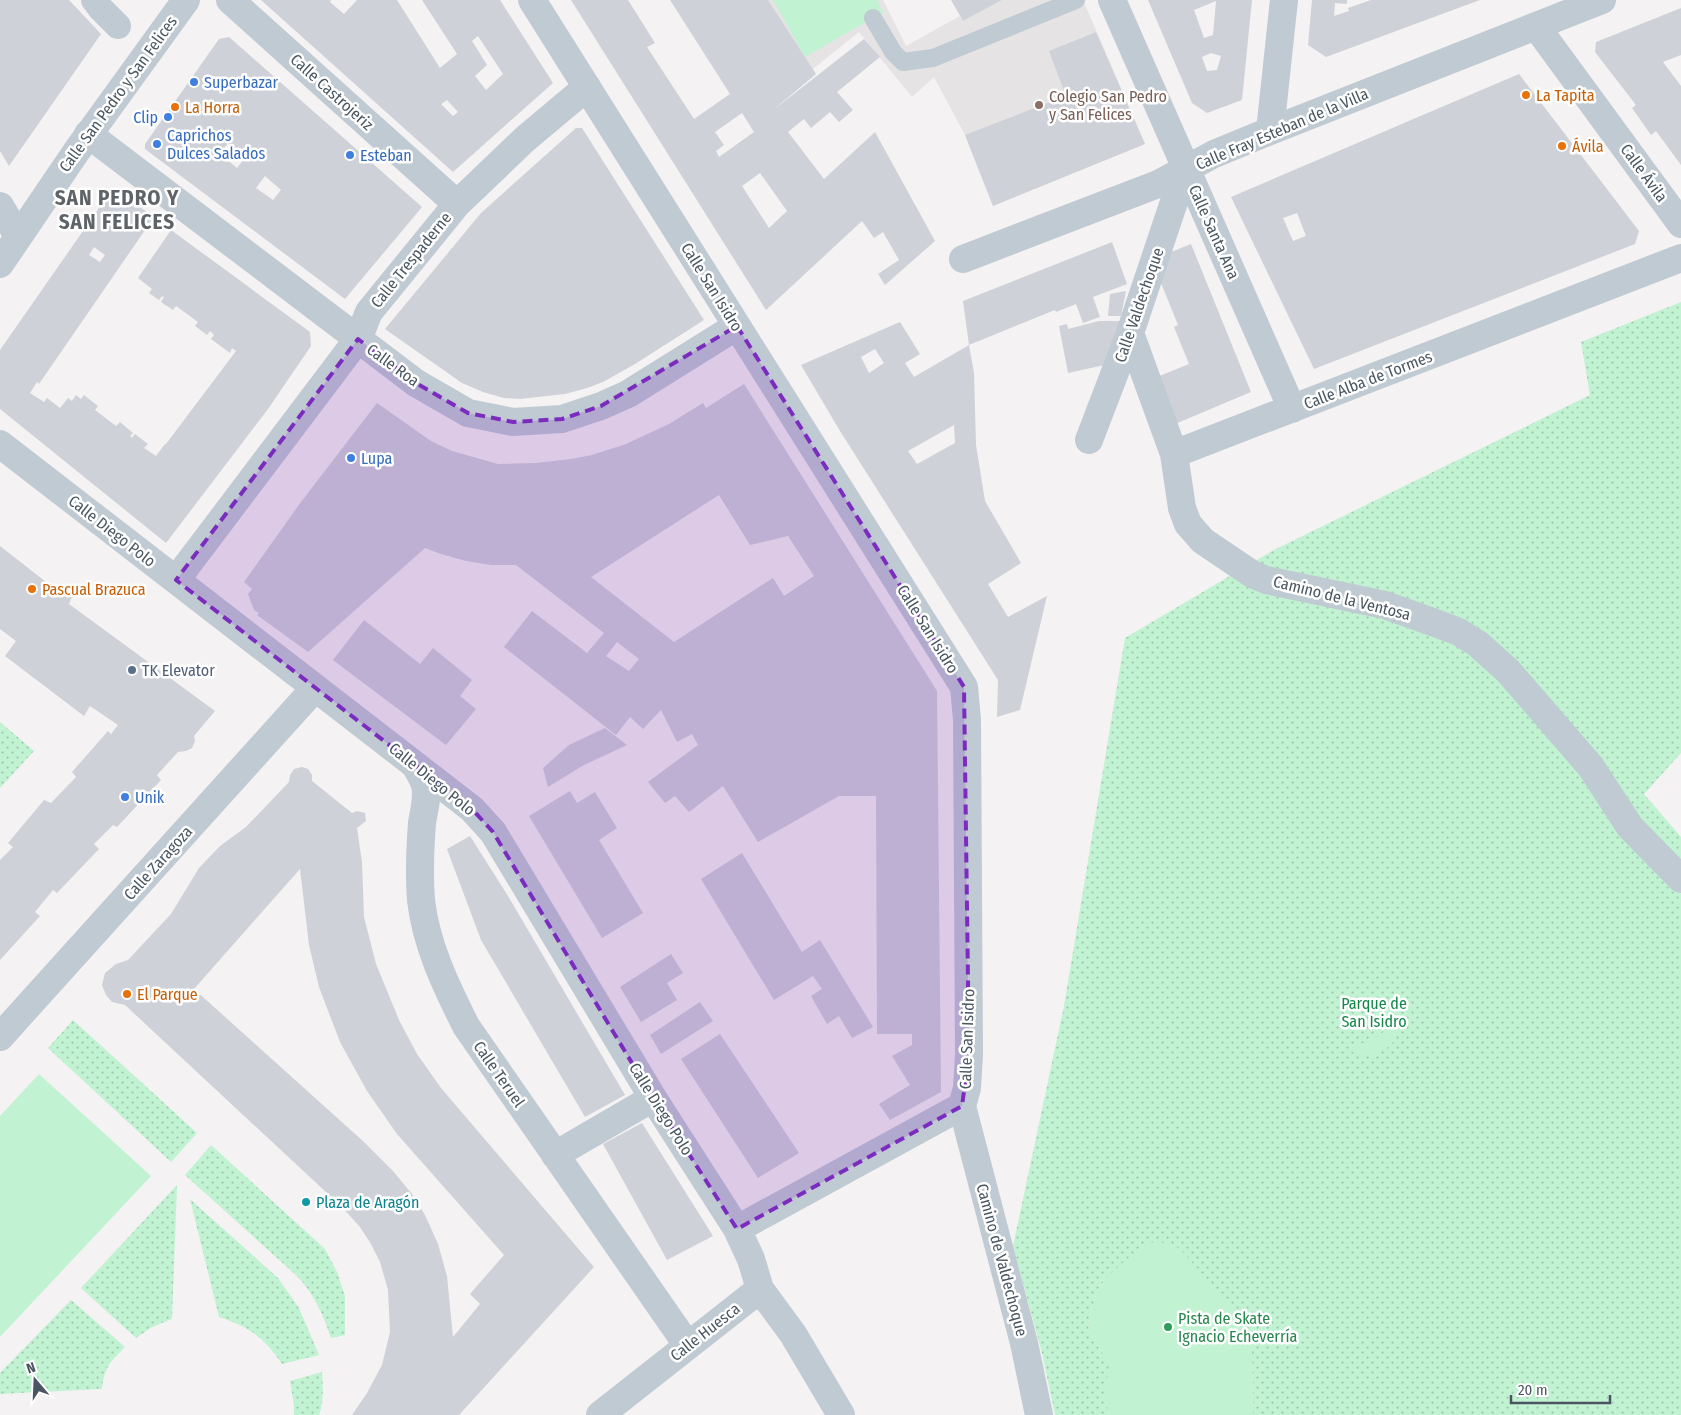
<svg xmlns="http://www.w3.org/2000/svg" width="1681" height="1415" font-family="'Fira Sans Condensed',sans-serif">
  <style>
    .education { fill: #e5e3e4 }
    .park { fill: url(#park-dots) }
    .pitch { fill: #c1f2d2 }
    .building { fill: #ced1d7; fill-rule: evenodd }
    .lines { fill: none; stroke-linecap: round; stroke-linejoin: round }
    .service { stroke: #c0cad2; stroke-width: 18 }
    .pedestrian { stroke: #c0cad2; stroke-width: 26 }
    .minor { stroke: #c0cad2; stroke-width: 28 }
    .tertiary { stroke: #c0cad2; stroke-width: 28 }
    .marked { fill: #7b2cbf; fill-opacity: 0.2; stroke: #7b2cbf; stroke-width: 4; stroke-dasharray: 10 6; stroke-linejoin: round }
    .shop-dot { fill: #3f7fe0; stroke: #fff; stroke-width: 2 }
    .food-dot { fill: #e8710a; stroke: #fff; stroke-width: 2 }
    .education-dot { fill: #8d6e63; stroke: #fff; stroke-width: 2 }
    .service-dot { fill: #5c6f8a; stroke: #fff; stroke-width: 2 }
    .culture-dot { fill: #0f9aa8; stroke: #fff; stroke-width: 2 }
    .leisure-dot { fill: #2e9e5b; stroke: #fff; stroke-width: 2 }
    .labels { text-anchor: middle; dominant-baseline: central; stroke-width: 5; stroke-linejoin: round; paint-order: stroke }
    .shop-label { font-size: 16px; fill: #366cbe; stroke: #fff; text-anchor: start }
    .street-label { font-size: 16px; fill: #495661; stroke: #fff }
    .food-label { font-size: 16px; fill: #c56008; stroke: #fff; text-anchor: start }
    .education-label { font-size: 16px; fill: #785e54; stroke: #fff; text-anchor: start }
    .service-label { font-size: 16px; fill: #4e5e75; stroke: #fff; text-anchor: start }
    .park-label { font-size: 16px; fill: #14874a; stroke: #fff }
    .culture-label { font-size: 16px; fill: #0d838f; stroke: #fff; text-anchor: start }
    .leisure-label { font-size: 16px; fill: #27864d; stroke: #fff; text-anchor: start }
    .district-label { font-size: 21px; font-weight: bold; letter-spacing: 1px; fill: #5e6367; stroke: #fff }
  </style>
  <defs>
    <pattern id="park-dots" width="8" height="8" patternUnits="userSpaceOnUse" patternTransform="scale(1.25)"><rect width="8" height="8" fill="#c1f2d2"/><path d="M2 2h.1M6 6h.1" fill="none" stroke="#9fc7ae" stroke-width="1.8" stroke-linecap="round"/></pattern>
  </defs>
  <rect width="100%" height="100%" fill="#f4f2f2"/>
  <path class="education" d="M 670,0 L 883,0 L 906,46 L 960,16 L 963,21 L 1002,0 L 1083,0 L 1145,144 L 993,206 L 965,135 L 934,77 L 912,97 L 859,32 L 813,69 Z"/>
  <path class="park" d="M 1681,302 L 1681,753 L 1644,794 L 1681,837 L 1681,1415 L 1253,1415 L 1252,1352 L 1241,1314 L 1228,1302 L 1144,1245 L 1106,1278 L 1097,1291 L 1088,1323 L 1090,1335 L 1114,1369 L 1105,1394 L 1109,1415 L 1055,1415 L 1042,1353 L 1013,1246 L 1064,1006 L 1125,638 L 1272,551 L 1590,395 L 1581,342 Z
    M 0,722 L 34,751 L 0,788 Z
    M 73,1020 L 197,1133 L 171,1162 L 48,1048 Z
    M 211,1145 L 325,1249 L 337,1272 L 345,1296 L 345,1335 L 331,1338 C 323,1314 314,1294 297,1276 L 185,1175 Z
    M 177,1185 L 172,1319 L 152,1327 L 136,1338 L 81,1288 Z
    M 190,1199 L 278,1278 L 299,1308 L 319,1355 L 282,1364 C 265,1338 248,1326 219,1317 Z
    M 71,1300 L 125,1347 C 110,1362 104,1368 102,1389 L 0,1394 L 0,1373 Z
    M 322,1372 C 323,1386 324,1402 319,1415 L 294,1415 L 294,1405 L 290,1381 Z"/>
  <path class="pitch" d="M 773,0 L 877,0 L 883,12 L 805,57 Z
    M 1395,1012 C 1397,1015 1400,1019 1400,1023 C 1403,1041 1376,1060 1359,1056 C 1356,1055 1352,1051 1349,1049 L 1353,1045 C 1365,1043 1377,1040 1385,1030 C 1390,1024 1389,1017 1395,1012 Z
    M 39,1074 L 151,1176 L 0,1337 L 0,1116 Z
    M 1157,1241 L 1179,1248 L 1228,1302 L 1241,1314 L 1248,1330 L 1252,1352 L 1253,1415 L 1109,1415 L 1105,1394 L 1105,1380 L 1114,1369 L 1090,1335 L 1088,1323 L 1097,1291 L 1106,1278 L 1136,1251 L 1144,1245 Z"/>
  <path class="building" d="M 0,0 L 69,0 L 101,34 L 9,166 L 0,151 Z
    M 261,0 L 331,0 L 330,2 L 344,14 L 357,0 L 397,0 L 440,68 L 457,54 L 422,0 L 500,0 L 553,83 L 453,172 ZM 478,36 L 503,74 L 486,90 L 475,76 L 487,65 L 472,41 ZM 447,100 L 458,112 L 453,116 L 441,104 Z
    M 571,0 L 628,0 L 655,43 L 647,47 L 694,119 L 730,94 L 670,0 L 768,0 L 816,74 L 772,111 L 864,39 L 880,57 L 837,92 L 853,110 L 839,122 L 830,112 L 811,128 L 804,119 L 788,132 L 824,179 L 875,132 L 935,241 L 885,285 L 878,274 L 899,260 L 883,232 L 874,238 L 862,221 L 766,310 ZM 742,113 L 754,132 L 719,157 L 716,151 L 724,145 L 715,132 ZM 760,173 L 787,211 L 769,228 L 742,186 Z
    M 951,0 L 1002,0 L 963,21 Z
    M 1148,0 L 1252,0 L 1242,100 L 1207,113 L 1192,103 ZM 1216,1 L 1213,35 L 1204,38 L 1194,10 ZM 1211,53 L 1221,56 L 1217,70 L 1207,71 L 1202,57 Z
    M 1312,0 L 1347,0 L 1347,4 L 1335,3 L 1334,16 L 1349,11 L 1348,8 L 1371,0 L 1480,0 L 1326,57 L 1308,45 Z
    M 1681,8 L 1681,55 L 1663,62 L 1681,86 L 1681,165 L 1656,131 L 1651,135 L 1632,108 L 1636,105 L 1595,52 L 1596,42 Z
    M 1096,32 L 1145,144 L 993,206 L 965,135 L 1066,96 L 1049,51 Z
    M 229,37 L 422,207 L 345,299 L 145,149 L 145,144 L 219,39 ZM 228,143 L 245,158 L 237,168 L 220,154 ZM 265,176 L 281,190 L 273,200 L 256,188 Z
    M 1519,74 L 1639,231 L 1635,244 L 1314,369 L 1231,197 ZM 1297,213 L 1306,236 L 1293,241 L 1283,218 Z
    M 576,128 L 582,128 L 704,320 L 635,364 L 603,382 L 587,388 L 565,394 L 520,399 L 504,398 L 483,392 L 462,383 L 385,329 L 481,213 Z
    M 113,188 L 154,217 L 39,384 L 37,382 L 30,393 L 44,402 L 47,398 L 60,408 L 68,398 L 72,401 L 76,395 L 81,399 L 84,395 L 98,406 L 95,410 L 116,426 L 120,422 L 133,433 L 130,436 L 132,438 L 135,434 L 148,444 L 144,448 L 156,456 L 165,444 L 166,444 L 236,351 L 232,348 L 230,353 L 211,339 L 214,335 L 210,331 L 207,335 L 195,326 L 198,322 L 176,306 L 173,310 L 161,302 L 164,297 L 162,296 L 159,300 L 149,293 L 152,289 L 138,278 L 171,230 L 310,332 L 311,346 L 268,409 L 166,543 L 0,409 L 0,350 ZM 94,247 L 105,255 L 100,262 L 89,255 Z
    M 1112,242 L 1127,284 L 1093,297 L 1100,317 L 1083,323 L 1076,304 L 1056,312 L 1055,310 L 969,345 L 963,301 Z
    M 1191,244 L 1251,392 L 1175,424 L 1157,377 L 1189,364 L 1174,327 L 1178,325 L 1161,283 L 1166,254 Z
    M 1126,291 L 1121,316 L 1108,316 L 1110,294 Z
    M 1099,321 L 1120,321 L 1109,364 L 1068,373 L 1059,326 L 1067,324 L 1068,329 Z
    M 900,322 L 920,354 L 905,363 L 914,377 L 969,345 L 974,373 L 976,445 L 985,501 L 1021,563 L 988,584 L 1008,617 L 1047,596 L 1020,710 L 997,717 L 998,680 L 840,431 L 801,365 ZM 875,349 L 884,363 L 869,373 L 861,357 ZM 954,425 L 955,443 L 917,464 L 908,451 Z
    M 744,384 L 937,691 L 941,1092 L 890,1120 L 879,1104 L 910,1085 L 892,1056 L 912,1045 L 912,1034 L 877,1034 L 876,796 L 839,796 L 758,842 L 723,786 L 689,812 L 675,796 L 665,803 L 648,782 L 698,745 L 692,734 L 677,742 L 661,710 L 643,729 L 630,717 L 616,735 L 504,647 L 532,611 L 587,653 L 604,633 L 516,565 L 491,565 L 466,561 L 441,554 L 425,548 L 308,652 L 257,615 L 259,613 L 254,610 L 248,594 L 252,589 L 244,582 L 301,502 L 377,403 L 431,441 L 452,451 L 498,464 L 536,463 L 571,459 L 592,455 L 626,444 L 669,424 L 703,403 L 706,408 ZM 719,495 L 750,545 L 788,536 L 814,576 L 784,596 L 773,578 L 674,642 L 591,577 ZM 617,642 L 639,659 L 629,671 L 606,656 Z
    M 0,546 L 55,589 L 61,584 L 73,594 L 69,604 L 215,711 L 194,736 L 195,741 L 192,748 L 186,751 L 178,752 L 157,775 L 161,780 L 117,827 L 113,825 L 94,844 L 99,849 L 57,893 L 53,890 L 35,912 L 40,916 L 0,960 L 0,860 L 13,847 L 8,843 L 44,800 L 51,803 L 76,777 L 72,772 L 108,731 L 111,734 L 118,725 L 90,706 L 84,716 L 5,656 L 16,641 L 0,629 Z
    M 364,620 L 420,664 L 433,648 L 472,680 L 460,696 L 476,709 L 446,745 L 333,660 Z
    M 605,728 L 627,745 L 584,765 L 548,787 L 543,768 L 569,745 Z
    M 302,767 L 308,769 L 312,775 L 312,781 L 352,813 L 357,811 L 365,813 L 366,821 L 357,828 L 362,862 L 364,917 L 376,964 L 399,1020 L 417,1054 L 441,1088 L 594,1267 L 459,1415 L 352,1415 L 367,1393 L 382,1365 L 390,1332 L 388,1290 L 380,1262 L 371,1244 L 360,1227 L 341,1206 L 125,1005 L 112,1002 L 106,995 L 102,985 L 105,973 L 116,964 L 128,960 L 171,914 L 199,868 L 220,846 L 246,827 L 289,782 L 290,775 L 294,769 ZM 300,869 L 309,945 L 319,987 L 340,1042 L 367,1091 L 397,1134 L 504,1255 L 470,1294 L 480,1304 L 453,1337 L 447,1276 L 438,1244 L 425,1215 L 412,1194 L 393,1171 L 364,1142 L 194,989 Z
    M 570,791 L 577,803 L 595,792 L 617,828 L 599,840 L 643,913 L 602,938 L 529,816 Z
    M 470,836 L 508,896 L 625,1095 L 585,1117 L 481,940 L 447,849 Z
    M 742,853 L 802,952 L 820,940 L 873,1027 L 852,1038 L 839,1016 L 827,1024 L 811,996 L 822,989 L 813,976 L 774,1000 L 701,879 Z
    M 671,954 L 683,973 L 667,983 L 677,1000 L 641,1022 L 620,987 Z
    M 700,1002 L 713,1021 L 661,1054 L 650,1035 Z
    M 720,1034 L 799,1153 L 758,1178 L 681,1059 Z
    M 642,1123 L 713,1236 L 667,1260 L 603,1144 Z"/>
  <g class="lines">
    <path class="service" d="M 873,18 L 893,52 L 903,62 L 933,58 L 1076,0"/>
    <path class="pedestrian" d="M 94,0 L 100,8 L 118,26"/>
    <path class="minor" d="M 230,0 L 457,204
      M 532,0 L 964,687 L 967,720 L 969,1054 L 967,1088 L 962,1106 L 737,1229
      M 1112,0 L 1292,409
      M 1536,26 L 1681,224
      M 1270,131 L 1284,0
      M 88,134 L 416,383 L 468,413 L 513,422 L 562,419 L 601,406 L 628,394 L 737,326
      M 0,206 L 18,236
      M 963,259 L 1158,184 L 1214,154 L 1270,131 L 1602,0
      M 1130,333 L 1174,454 L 1182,508 L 1188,524 L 1203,541 L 1252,574 L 1266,580 L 1385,605 L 1438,624 L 1459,632 L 1478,644 L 1508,671 L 1591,767 L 1630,827 L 1681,879
      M 1089,440 L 1130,333 L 1185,169
      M 0,444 L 472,809 L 493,832 L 653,1098 L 737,1229 L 751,1259 L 760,1289 L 600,1415
      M 1174,454 L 1681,258
      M 176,580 L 358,339 L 369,312 L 457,204 L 525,139 L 587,87
      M 415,765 C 418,771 423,778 425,785 C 428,798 424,810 422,823 C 420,849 419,874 421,900 C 426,945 446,986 466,1026 L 688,1346
      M 0,1037 L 315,688
      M 962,1106 L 1024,1343 L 1039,1415
      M 555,1155 L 653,1098
      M 760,1289 L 793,1334 L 841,1415"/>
    <path class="tertiary" d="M 0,264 L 76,152 L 186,0"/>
  </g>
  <path class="marked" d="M 737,326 L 964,687 L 969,1054 L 962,1106 L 737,1229 L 653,1098 L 493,832 L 472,809 L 176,580 L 358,339 L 416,383 L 468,413 L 513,422 L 562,419 L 601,406 Z"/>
  <g class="shop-dot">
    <circle cx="194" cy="82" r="5"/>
    <circle cx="168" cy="117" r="5"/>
    <circle cx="157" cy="144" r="5"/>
    <circle cx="350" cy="155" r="5"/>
    <circle cx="351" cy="458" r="5"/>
    <circle cx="125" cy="797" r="5"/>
  </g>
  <g class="food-dot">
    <circle cx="1526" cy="95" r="5"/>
    <circle cx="175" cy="107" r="5"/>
    <circle cx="1562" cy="146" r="5"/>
    <circle cx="32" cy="589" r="5"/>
    <circle cx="127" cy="994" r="5"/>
  </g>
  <circle class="education-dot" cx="1039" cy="105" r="5"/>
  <circle class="service-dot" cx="132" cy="670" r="5"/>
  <circle class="culture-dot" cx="306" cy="1202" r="5"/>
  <circle class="leisure-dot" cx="1168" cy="1327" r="5"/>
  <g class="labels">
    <g class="shop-label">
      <text x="204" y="82">Superbazar</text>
      <text x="158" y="117" text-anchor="end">Clip</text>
      <text x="167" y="135">Caprichos<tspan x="167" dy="18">Dulces Salados</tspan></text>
      <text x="360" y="155">Esteban</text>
      <text x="361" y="458">Lupa</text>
      <text x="135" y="797">Unik</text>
    </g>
    <g class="street-label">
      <text transform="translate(332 92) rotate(42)">Calle Castrojeriz</text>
      <text transform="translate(118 94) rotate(-54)">Calle San Pedro y San Felices</text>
      <text transform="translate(1282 129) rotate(-23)">Calle Fray Esteban de la Villa</text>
      <text transform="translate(1644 173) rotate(54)">Calle Ávila</text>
      <text transform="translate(1214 232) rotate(66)">Calle Santa Ana</text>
      <text transform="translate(411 260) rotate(-51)">Calle Trespaderne</text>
      <text transform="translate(712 287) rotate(58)">Calle San Isidro</text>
      <text transform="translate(1139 305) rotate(-71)">Calle Valdechoque</text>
      <text transform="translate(393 365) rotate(36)">Calle Roa</text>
      <text transform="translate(1368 380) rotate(-21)">Calle Alba de Tormes</text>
      <text transform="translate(112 531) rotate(38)">Calle Diego Polo</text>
      <text transform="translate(1342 598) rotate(14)">Camino de la Ventosa</text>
      <text transform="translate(928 629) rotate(58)">Calle San Isidro</text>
      <text transform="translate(432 779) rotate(39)">Calle Diego Polo</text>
      <text transform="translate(158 863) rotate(-48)">Calle Zaragoza</text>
      <text transform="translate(967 1039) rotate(-88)">Calle San Isidro</text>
      <text transform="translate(499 1074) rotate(55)">Calle Teruel</text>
      <text transform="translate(661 1109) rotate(58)">Calle Diego Polo</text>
      <text transform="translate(1002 1260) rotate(75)">Camino de Valdechoque</text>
      <text transform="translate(705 1332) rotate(-38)">Calle Huesca</text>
    </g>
    <g class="food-label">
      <text x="1536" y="95">La Tapita</text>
      <text x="185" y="107">La Horra</text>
      <text x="1572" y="146">Ávila</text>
      <text x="42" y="589">Pascual Brazuca</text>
      <text x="137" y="994">El Parque</text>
    </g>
    <g class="education-label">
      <text x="1049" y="96">Colegio San Pedro<tspan x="1049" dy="18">y San Felices</tspan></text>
    </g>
    <g class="service-label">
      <text x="142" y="670">TK Elevator</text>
    </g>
    <g class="park-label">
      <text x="1374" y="1003">Parque de<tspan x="1374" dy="18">San Isidro</tspan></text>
    </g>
    <g class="culture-label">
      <text x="316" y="1202">Plaza de Aragón</text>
    </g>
    <g class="leisure-label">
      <text x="1178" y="1318">Pista de Skate<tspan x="1178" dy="18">Ignacio Echeverría</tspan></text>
    </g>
    <g class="district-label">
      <text x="117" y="198">SAN PEDRO Y<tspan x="117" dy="24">SAN FELICES</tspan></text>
    </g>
  </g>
  <g transform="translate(35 1380) rotate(341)" stroke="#ffffff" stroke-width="4" paint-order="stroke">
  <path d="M0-4L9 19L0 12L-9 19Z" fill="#495661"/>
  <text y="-8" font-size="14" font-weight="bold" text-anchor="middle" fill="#495661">N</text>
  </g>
  <path d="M1511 1395v8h99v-8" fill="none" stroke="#495661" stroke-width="2.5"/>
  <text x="1518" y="1395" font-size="15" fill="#495661" stroke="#ffffff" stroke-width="4" paint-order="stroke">20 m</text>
</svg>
